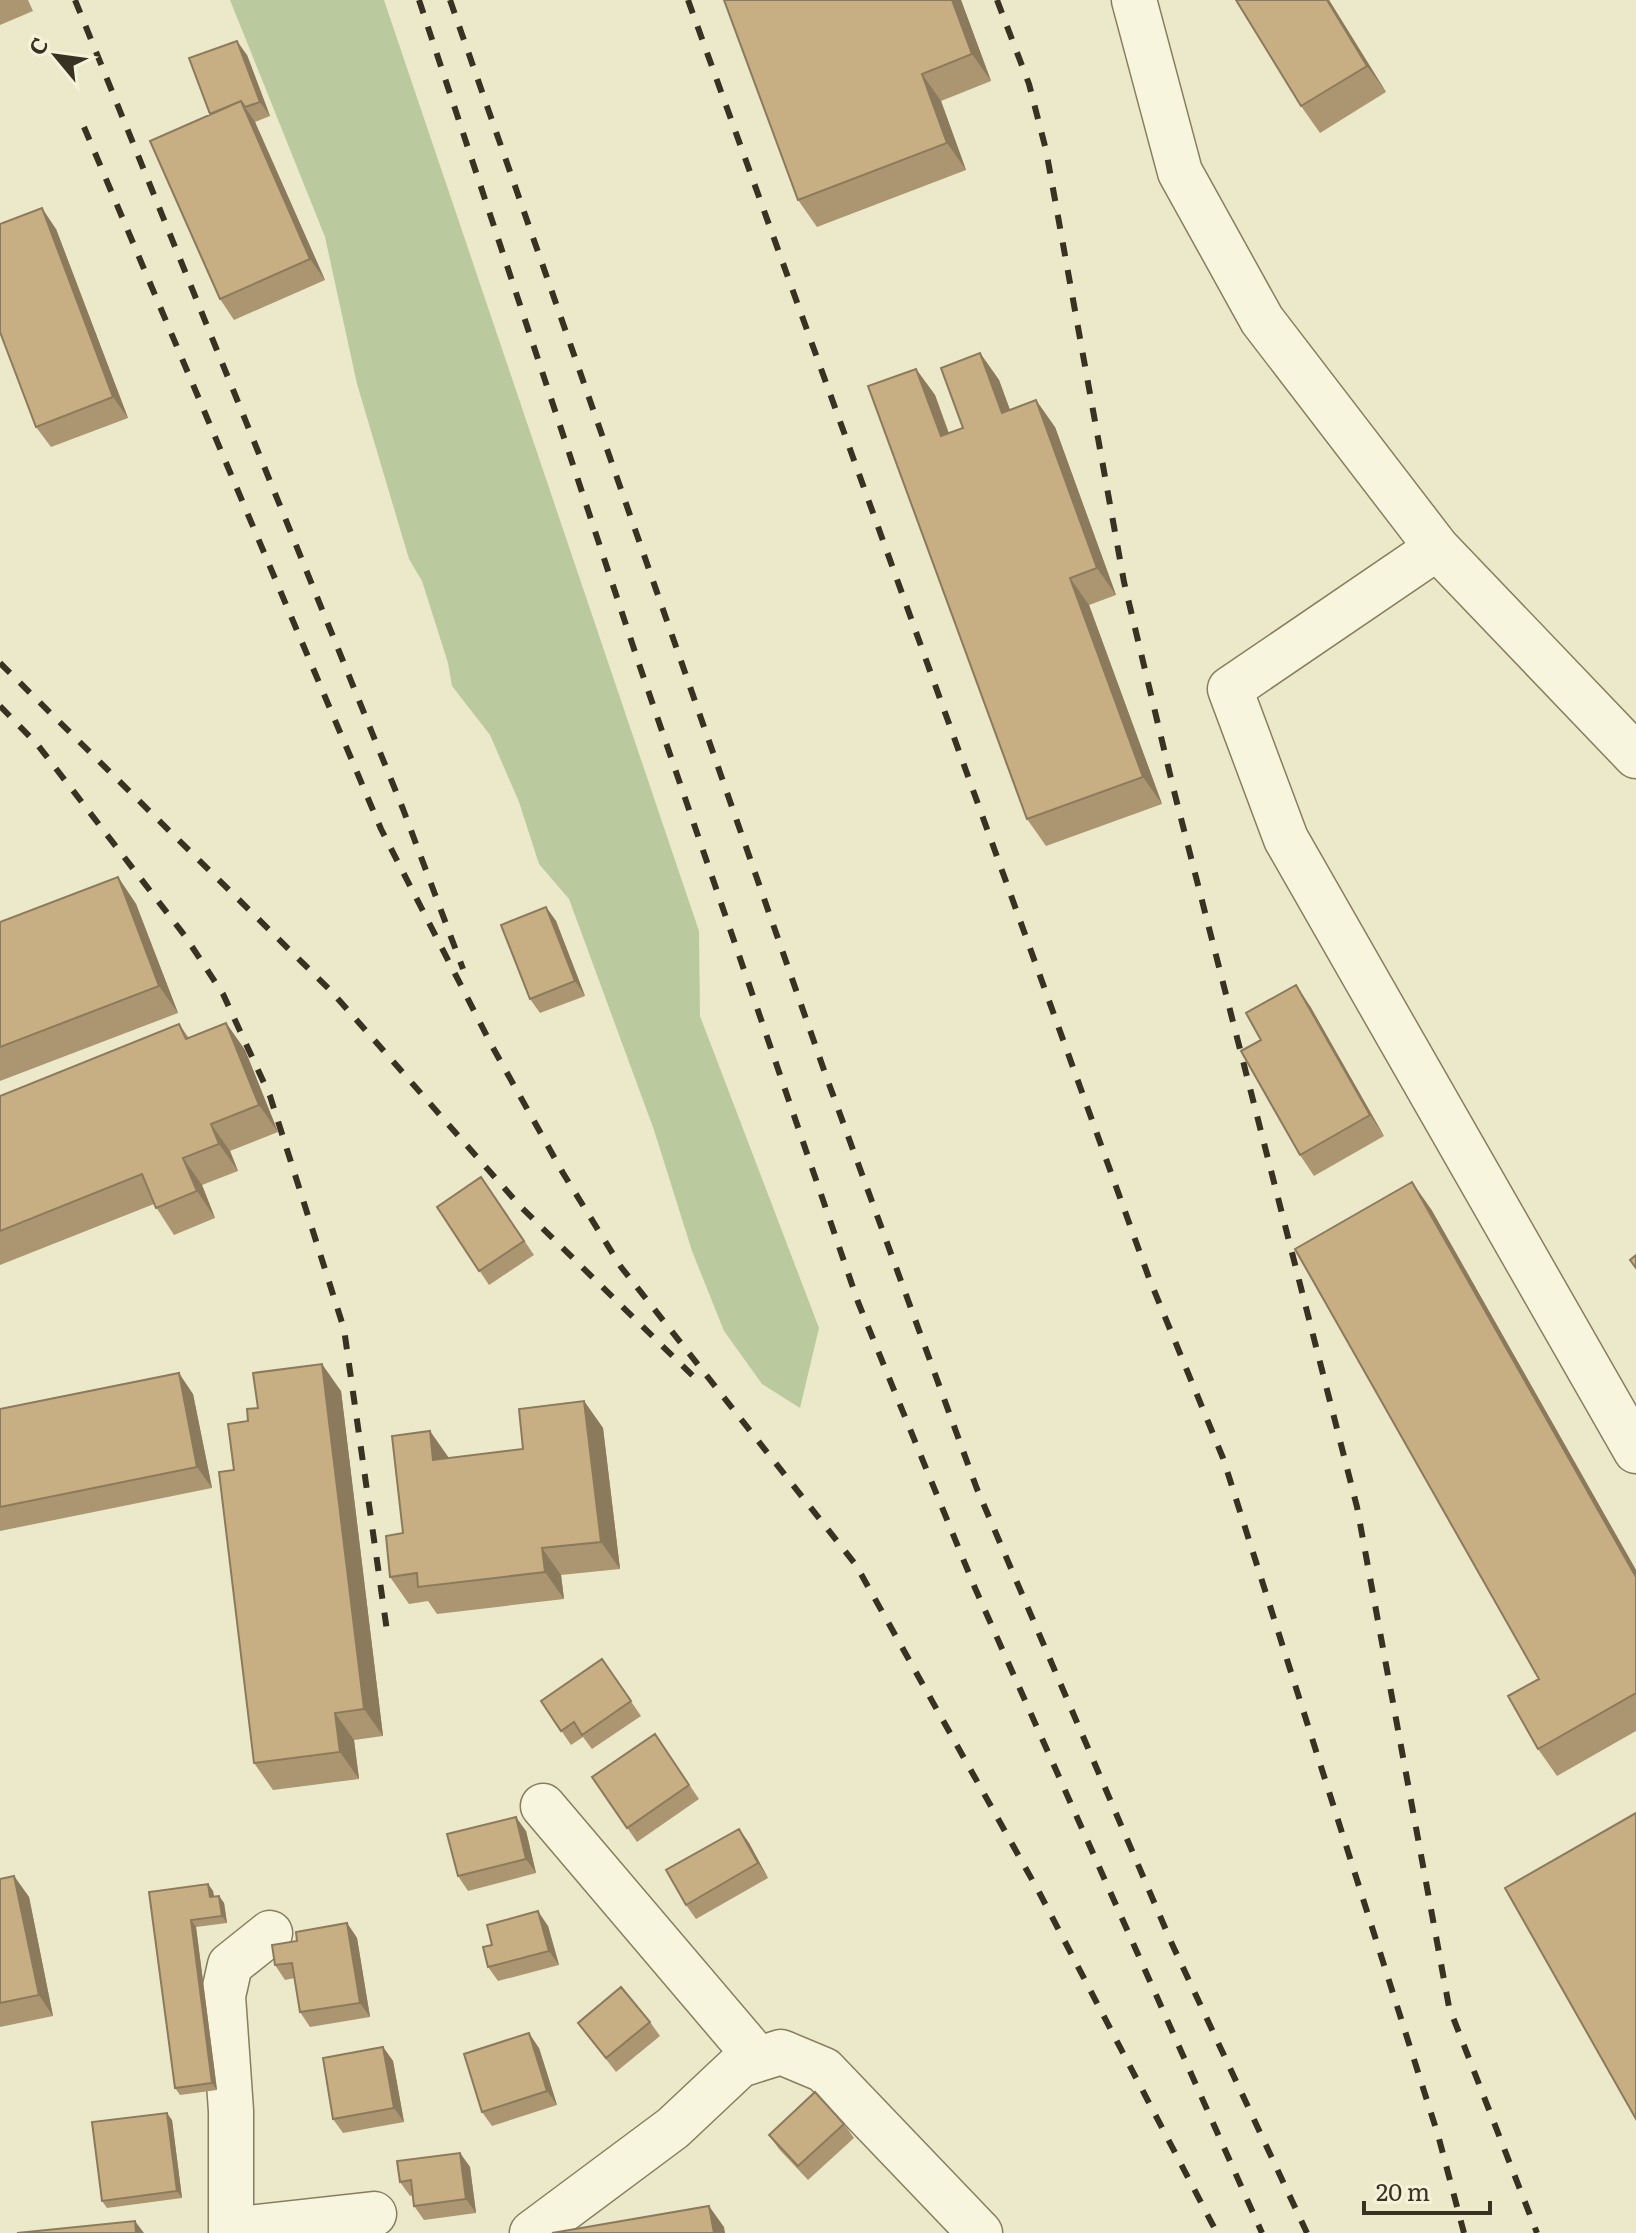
<svg xmlns="http://www.w3.org/2000/svg" width="1636" height="2233" font-family="Literata,serif">
  <style>
    .green { fill: #bbca9e }
    .lines { fill: none; stroke-linecap: round; stroke-linejoin: round }
    .minor-casing { stroke: #877e5f; stroke-width: 47 }
    .minor { stroke: #f7f5dd; stroke-width: 44 }
    .rail { stroke: #393222; stroke-width: 6; stroke-dasharray: 14 14; stroke-linecap: butt }
    .wall { fill: #ab9671 }
    .shaded-wall { fill: #8b7a5c }
    .building { fill: #c7ae83; stroke: #8b7a5c; stroke-width: 2 }
  </style>
  <rect width="100%" height="100%" fill="#ece9ca"/>
  <path class="green" d="M 230,0 L 384,0 L 699,931 L 700,1016 L 819,1328 L 800,1408 L 762,1384 L 724,1331 L 692,1251 L 654,1130 L 569,899 L 539,864 L 519,802 L 490,735 L 452,686 L 448,663 L 422,581 L 409,559 L 357,384 L 325,237 Z"/>
  <g class="lines">
    <g class="minor-casing">
      <path id="minor" d="M 1134,0 L 1180,172 L 1262,320 L 1437,548 L 1636,756
        M 1437,548 L 1230,689 L 1286,839 L 1636,1451
        M 543,1806 L 758,2059
        M 231,2230 L 374,2214
        M 231,2233 L 231,2111 L 223,1996 L 230,1965 L 270,1933
        M 532,2233 L 673,2128 L 740,2065 L 781,2052 L 824,2070 L 980,2233"/>
    </g>
    <use href="#minor" class="minor"/>
    <path class="rail" d="M 75,0 L 403,809 L 463,969
      M 419,0 L 638,661 L 858,1302 L 975,1588 L 1262,2233
      M 450,0 L 825,1073 L 977,1489 L 1172,1944 L 1307,2233
      M 688,0 L 1149,1278 L 1223,1458 L 1438,2135 L 1464,2233
      M 997,0 L 1029,84 L 1046,150 L 1124,582 L 1174,791 L 1357,1507 L 1449,2007 L 1537,2233
      M 84,127 L 381,829 L 492,1046 L 563,1173 L 621,1267 L 856,1565 L 1039,1892 L 1217,2233
      M 0,663 L 331,991 L 521,1207 L 695,1378
      M 0,706 L 37,744 L 185,936 L 223,994 L 270,1096 L 344,1329 L 387,1631"/>
  </g>
  <path class="wall" d="M 0,0 L 28,0 L 33,11 L 0,25 Z
    M 724,0 L 961,0 L 991,81 L 941,101 L 966,170 L 817,227 L 798,200 Z
    M 1329,0 L 1386,92 L 1320,133 L 1301,106 Z
    M 247,55 L 270,116 L 255,122 L 325,280 L 234,320 L 220,299 L 210,114 Z
    M 56,229 L 128,418 L 51,447 L 36,427 Z
    M 980,353 L 999,380 L 1010,410 L 1055,427 L 1116,595 L 1089,605 L 1162,804 L 1046,846 L 1027,819 L 916,369 L 935,395 L 949,433 L 963,428 Z
    M 118,877 L 136,904 L 178,1013 L 0,1081 L 0,922 Z
    M 546,907 L 556,921 L 585,996 L 540,1013 L 530,999 Z
    M 1310,1006 L 1384,1136 L 1314,1176 L 1300,1155 L 1261,1040 Z
    M 226,1023 L 245,1050 L 278,1132 L 230,1151 L 238,1171 L 202,1185 L 215,1218 L 174,1235 L 154,1204 L 0,1265 L 0,1096 L 179,1024 L 189,1038 Z
    M 481,1177 L 534,1255 L 489,1285 L 437,1207 Z
    M 1431,1209 L 1636,1570 L 1636,1731 L 1557,1776 L 1538,1749 L 1539,1679 Z
    M 341,1391 L 383,1736 L 354,1740 L 359,1779 L 273,1790 L 254,1763 L 248,1421 L 258,1408 Z
    M 193,1394 L 212,1488 L 0,1531 L 0,1409 Z
    M 584,1401 L 603,1428 L 620,1569 L 561,1575 L 564,1599 L 437,1614 L 428,1601 L 409,1604 L 390,1577 L 403,1533 L 448,1458 L 523,1449 Z
    M 602,1659 L 641,1716 L 592,1749 L 583,1737 L 571,1745 L 541,1701 Z
    M 655,1734 L 699,1799 L 637,1842 L 592,1777 Z
    M 739,1829 L 749,1843 L 768,1878 L 696,1919 L 686,1905 Z
    M 526,1831 L 536,1873 L 468,1891 L 458,1876 Z
    M 14,1876 L 29,1897 L 53,2016 L 0,2027 L 0,1879 Z
    M 208,1884 L 213,1891 L 214,1897 L 219,1896 L 224,1903 L 227,1923 L 196,1927 L 217,2090 L 180,2095 L 175,2088 L 149,1892 Z
    M 347,1923 L 357,1938 L 370,2017 L 310,2027 L 300,2012 L 295,1978 L 285,1980 L 275,1965 L 297,1941 Z
    M 548,1926 L 559,1965 L 498,1981 L 488,1967 L 492,1945 Z
    M 650,2022 L 660,2036 L 616,2072 L 578,2023 Z
    M 383,2047 L 393,2061 L 404,2122 L 343,2133 L 333,2119 Z
    M 539,2048 L 557,2105 L 492,2126 L 482,2112 Z
    M 172,2120 L 182,2198 L 107,2208 L 102,2201 Z
    M 844,2124 L 854,2138 L 808,2180 L 779,2149 L 769,2135 Z
    M 460,2153 L 470,2167 L 476,2213 L 424,2220 L 414,2206 L 413,2195 L 410,2196 L 400,2182 Z"/>
  <path class="shaded-wall" d="M 952,0 L 961,0 L 991,81 L 972,54 Z
    M 1327,0 L 1329,0 L 1386,92 L 1367,66 Z
    M 237,41 L 247,55 L 270,116 L 260,102 Z
    M 922,74 L 941,101 L 966,170 L 947,143 Z
    M 241,101 L 255,122 L 325,280 L 310,259 Z
    M 42,208 L 56,229 L 128,418 L 113,397 Z
    M 980,353 L 999,380 L 1021,440 L 1002,413 Z
    M 916,369 L 935,395 L 959,463 L 941,436 Z
    M 1036,400 L 1055,427 L 1116,595 L 1097,568 Z
    M 1070,578 L 1089,605 L 1162,804 L 1143,777 Z
    M 118,877 L 136,904 L 178,1013 L 159,986 Z
    M 546,907 L 556,921 L 585,996 L 575,981 Z
    M 1296,985 L 1310,1006 L 1384,1136 L 1370,1115 Z
    M 226,1023 L 245,1050 L 278,1132 L 259,1105 Z
    M 211,1124 L 230,1151 L 238,1171 L 219,1144 Z
    M 183,1158 L 202,1185 L 215,1218 L 197,1191 Z
    M 1412,1182 L 1431,1209 L 1636,1570 L 1636,1577 Z
    M 322,1364 L 341,1391 L 383,1736 L 364,1709 Z
    M 179,1373 L 193,1394 L 212,1488 L 197,1467 Z
    M 584,1401 L 603,1428 L 620,1569 L 601,1542 Z
    M 430,1431 L 449,1458 L 433,1460 Z
    M 542,1548 L 561,1575 L 564,1599 L 545,1572 Z
    M 335,1713 L 354,1740 L 359,1779 L 340,1752 Z
    M 516,1817 L 526,1831 L 536,1873 L 526,1859 Z
    M 739,1829 L 749,1843 L 768,1878 L 758,1863 Z
    M 14,1876 L 29,1897 L 53,2016 L 39,1995 Z
    M 208,1884 L 213,1891 L 215,1904 L 210,1897 Z
    M 219,1896 L 224,1903 L 227,1923 L 222,1916 Z
    M 538,1911 L 548,1926 L 559,1965 L 549,1951 Z
    M 191,1920 L 196,1927 L 217,2090 L 212,2083 Z
    M 347,1923 L 357,1938 L 370,2017 L 360,2003 Z
    M 529,2033 L 539,2048 L 557,2105 L 547,2091 Z
    M 383,2047 L 393,2061 L 404,2122 L 394,2108 Z
    M 167,2113 L 172,2120 L 182,2198 L 177,2191 Z
    M 460,2153 L 470,2167 L 476,2213 L 466,2199 Z
    M 709,2206 L 724,2227 L 725,2233 L 714,2233 Z
    M 135,2221 L 144,2233 L 136,2233 Z"/>
  <path class="building" d="M 724,0 L 952,0 L 972,54 L 922,74 L 947,143 L 798,200 Z
    M 1236,0 L 1327,0 L 1367,66 L 1301,106 Z
    M 237,41 L 260,102 L 245,107 L 241,101 L 210,114 L 189,58 Z
    M 241,101 L 310,259 L 220,299 L 150,141 Z
    M 42,208 L 113,397 L 36,427 L 0,332 L 0,224 Z
    M 980,353 L 1002,413 L 1036,400 L 1097,568 L 1070,578 L 1143,777 L 1027,819 L 868,386 L 916,369 L 941,436 L 963,428 L 941,368 Z
    M 118,877 L 159,986 L 0,1047 L 0,922 Z
    M 546,907 L 575,981 L 530,999 L 501,925 Z
    M 1296,985 L 1370,1115 L 1300,1155 L 1241,1051 L 1261,1040 L 1246,1013 Z
    M 226,1023 L 259,1105 L 211,1124 L 219,1144 L 183,1158 L 197,1191 L 156,1208 L 142,1174 L 0,1231 L 0,1096 L 179,1024 L 186,1039 Z
    M 481,1177 L 524,1241 L 479,1271 L 437,1207 Z
    M 1412,1182 L 1636,1577 L 1636,1693 L 1538,1749 L 1508,1696 L 1539,1679 L 1295,1249 Z
    M 1636,1255 L 1636,1268 L 1630,1260 Z
    M 322,1364 L 364,1709 L 335,1713 L 340,1752 L 254,1763 L 219,1472 L 234,1470 L 228,1424 L 248,1421 L 247,1409 L 258,1408 L 253,1373 Z
    M 179,1373 L 197,1467 L 0,1507 L 0,1409 Z
    M 584,1401 L 601,1542 L 542,1548 L 545,1572 L 418,1587 L 417,1573 L 390,1577 L 386,1536 L 403,1533 L 392,1436 L 430,1431 L 433,1460 L 523,1449 L 519,1409 Z
    M 602,1659 L 631,1701 L 582,1735 L 574,1722 L 561,1731 L 541,1701 Z
    M 655,1734 L 689,1785 L 627,1828 L 592,1777 Z
    M 1636,1813 L 1636,2119 L 1505,1888 Z
    M 516,1817 L 526,1859 L 458,1876 L 447,1834 Z
    M 739,1829 L 758,1863 L 686,1905 L 666,1870 Z
    M 14,1876 L 39,1995 L 0,2003 L 0,1879 Z
    M 208,1884 L 210,1897 L 219,1896 L 222,1916 L 191,1920 L 212,2083 L 175,2088 L 149,1892 Z
    M 538,1911 L 549,1951 L 488,1967 L 483,1947 L 492,1945 L 487,1925 Z
    M 347,1923 L 360,2003 L 300,2012 L 292,1963 L 275,1965 L 272,1945 L 297,1941 L 296,1932 Z
    M 621,1987 L 650,2022 L 606,2058 L 578,2023 Z
    M 529,2033 L 547,2091 L 482,2112 L 464,2054 Z
    M 383,2047 L 394,2108 L 333,2119 L 323,2058 Z
    M 815,2092 L 844,2124 L 798,2166 L 769,2135 Z
    M 167,2113 L 177,2191 L 102,2201 L 92,2122 Z
    M 460,2153 L 466,2199 L 414,2206 L 411,2180 L 400,2182 L 397,2161 Z
    M 709,2206 L 714,2233 L 552,2233 Z
    M 135,2221 L 136,2233 L 17,2233 Z"/>
  <g transform="translate(56 56) rotate(299)" stroke="#f4f2d9" stroke-width="6" paint-order="stroke">
  <path d="M0-6L14 30L0 20L-14 30Z" fill="#393222"/>
  <text y="-12" font-size="22" font-weight="bold" text-anchor="middle" fill="#393222">С</text>
  </g>
  <path d="M1364 2201v12h126v-12" fill="none" stroke="#393222" stroke-width="4"/>
  <text x="1376" y="2201" font-size="24" fill="#393222" stroke="#f4f2d9" stroke-width="6" paint-order="stroke">20 m</text>
</svg>
